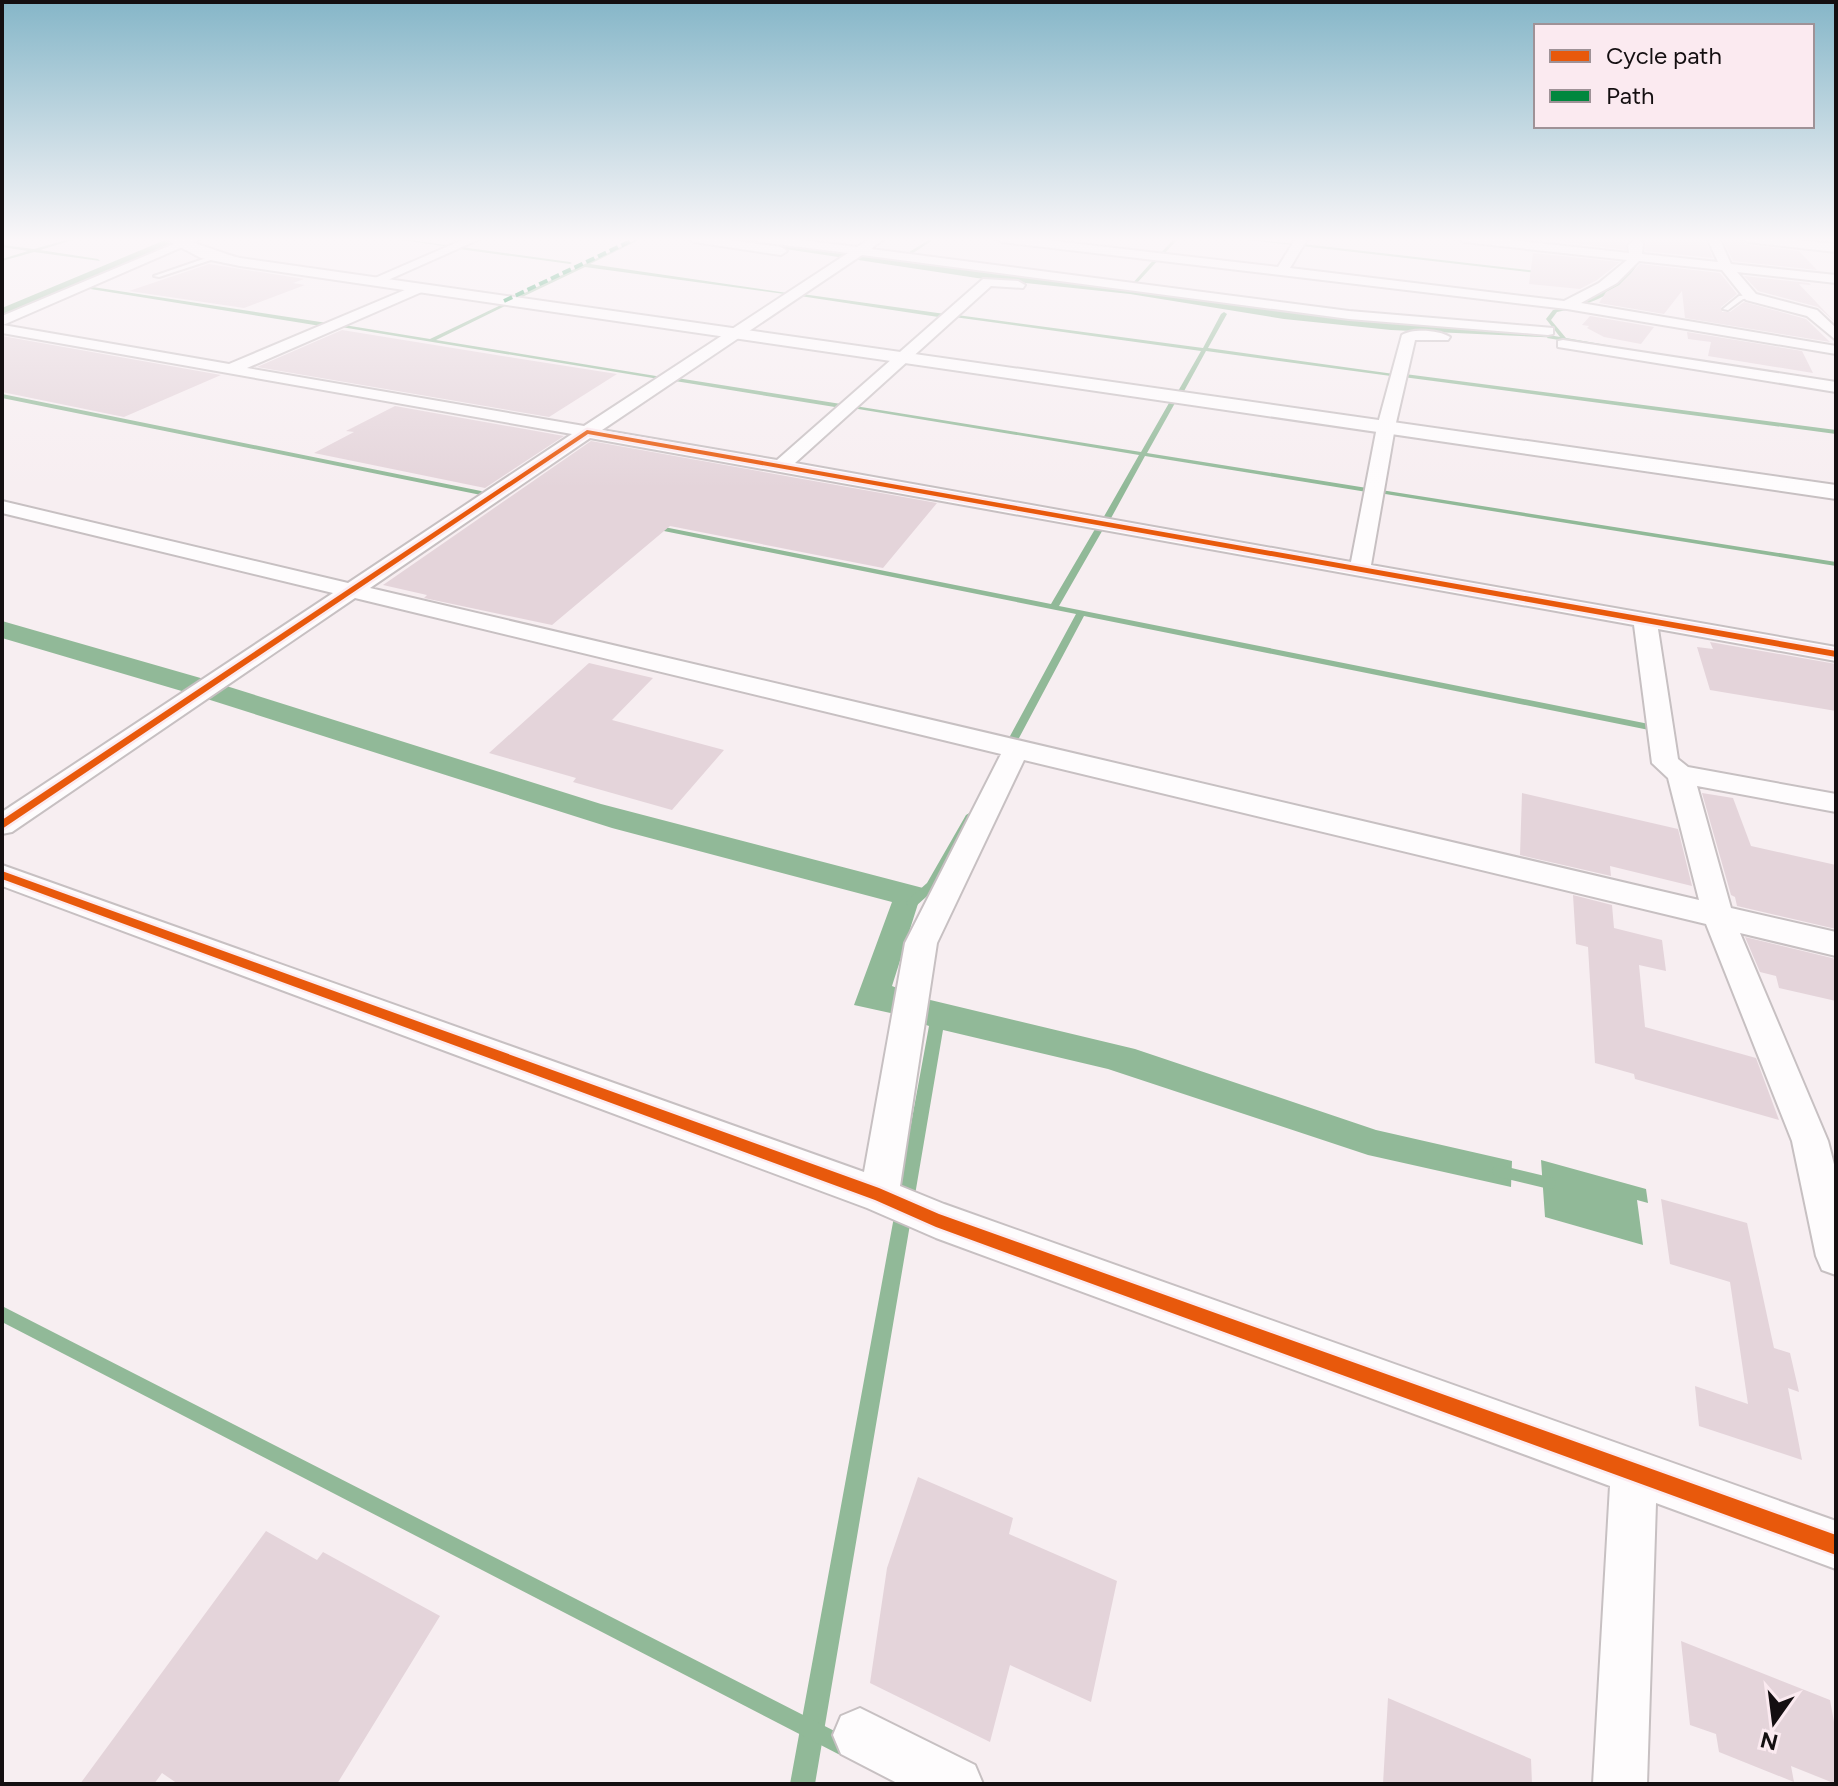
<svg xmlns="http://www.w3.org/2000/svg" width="1838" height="1786" font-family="Figtree,sans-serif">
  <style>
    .water { fill: #91b998 }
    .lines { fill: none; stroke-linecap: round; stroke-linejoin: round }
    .stream { fill: #91b998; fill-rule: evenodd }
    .building { fill: #e4d4da }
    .service-casing { stroke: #c7c0c2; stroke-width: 4 }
    .minor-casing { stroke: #c7c0c2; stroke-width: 4 }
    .tertiary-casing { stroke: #c7c0c2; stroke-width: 4 }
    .service { fill: #fefcfd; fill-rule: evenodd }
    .minor { fill: #fefcfd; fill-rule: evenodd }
    .tertiary { fill: #fefcfd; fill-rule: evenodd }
    .quiet { stroke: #00873e; stroke-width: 4; stroke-dasharray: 9 4; stroke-linecap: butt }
    .cycleway-casing { stroke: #fbeaf0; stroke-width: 5 }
    .cycleway { fill: #e8590c; fill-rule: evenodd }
  </style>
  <rect width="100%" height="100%" fill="#f7eef1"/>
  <path class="water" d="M 170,238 L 190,238 L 2,318 L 2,308 Z
    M 713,238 L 743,238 L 1313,314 L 1563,338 L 1391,330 L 1284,319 L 1130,294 L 977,278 Z
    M 2,621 L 204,679 L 601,804 L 923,888 L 892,986 L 922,998 L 1135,1049 L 1376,1130 L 1512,1161 L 1511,1187 L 1368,1155 L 1108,1069 L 943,1030 L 815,1784 L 790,1784 L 929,1026 L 895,1014 L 854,1005 L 892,902 L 612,828 L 185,692 L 2,638 Z
    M 1541,1160 L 1646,1189 L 1648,1203 L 1637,1200 L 1643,1245 L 1545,1217 Z"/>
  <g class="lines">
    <path class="stream" d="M 74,238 L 79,238 L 40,250 L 98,259 L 100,261 L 34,252 L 2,261 L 2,259 L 28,251 L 2,247 L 2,245 L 34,249 Z
      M 388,238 L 396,238 L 452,246 L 450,247 Z
      M 639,238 L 643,238 L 590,264 L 787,293 L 785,294 L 585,267 L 518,299 L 514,298 Z
      M 932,238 L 936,238 L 910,255 L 906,254 Z
      M 1175,238 L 1179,238 L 1162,256 L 1158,256 Z
      M 1230,238 L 1240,238 L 1295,244 L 1293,245 Z
      M 1303,244 L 1546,272 L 1548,273 L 1546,274 L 1301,246 Z
      M 461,247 L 570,262 L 572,263 L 570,264 L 459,249 Z
      M 1637,256 L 1641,257 C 1631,281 1605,300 1580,305 L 1580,303 C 1604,292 1626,280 1637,256 Z
      M 1156,257 L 1160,258 L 1136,284 L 1132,284 Z
      M 86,286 L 327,323 L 330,325 L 327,327 L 84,288 Z
      M 802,294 L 945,314 L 948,316 L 945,318 L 800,296 Z
      M 503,304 L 505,306 L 436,340 L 662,377 L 659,379 L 335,326 L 338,324 L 430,339 Z
      M 1569,306 L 1571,309 L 1557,312 L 1551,320 L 1566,338 L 1704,362 L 1701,364 L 1547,338 L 1549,335 L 1560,337 L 1546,319 L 1553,310 Z
      M 1224,312 L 1227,314 L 1208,348 L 1394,374 L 1391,376 L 1206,351 L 1183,393 L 1180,395 L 1177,393 L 1201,351 L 954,317 L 957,315 L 1203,348 L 1221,314 Z
      M 1405,374 L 1836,430 L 1836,434 L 1403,377 L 1403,375 Z
      M 677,378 L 841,404 L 844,406 L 841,408 L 675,381 L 675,379 Z
      M 2,394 L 481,491 L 484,493 L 481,495 L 2,398 Z
      M 1172,401 L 1175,403 L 1147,453 L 1367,488 L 1370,490 L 1367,492 L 1145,456 L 1110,520 L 1106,522 L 1102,520 L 1139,455 L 852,408 L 855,406 L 1141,452 L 1169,403 Z
      M 1381,490 L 1836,562 L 1836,566 L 1379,493 L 1378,492 Z
      M 1098,524 L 1105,526 L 1059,606 L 1649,724 L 1654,727 L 1649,730 L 1084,616 L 1019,738 L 1014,741 L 1009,738 L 1076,614 L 654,529 L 650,527 L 654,525 L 1051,604 Z
      M 971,812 L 976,815 L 935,889 L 916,906 L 908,906 L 906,903 L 908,900 L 927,883 L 966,815 Z
      M 1499,1165 L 1549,1177 L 1554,1178 L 1556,1183 L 1554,1188 L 1549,1189 L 1499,1177 L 1494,1175 L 1492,1171 L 1494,1167 Z
      M 2,1306 L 856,1742 L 859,1749 L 856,1756 L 849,1759 L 842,1756 L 2,1322 Z"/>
  </g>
  <path class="building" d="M 1536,238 L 1634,238 L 1626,242 L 1626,250 Z
    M 1640,238 L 1704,238 L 1713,258 L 1645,251 L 1646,243 Z
    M 1722,238 L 1740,240 L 1748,245 L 1799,251 L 1817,270 L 1733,261 Z
    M 1533,253 L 1620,262 L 1597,280 L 1580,289 L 1529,284 Z
    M 209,264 L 304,279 L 293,283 L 305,285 L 244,308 L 129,291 Z
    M 1640,264 L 1720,273 L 1737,294 L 1721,307 L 1722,312 L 1730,312 L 1744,302 L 1806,319 L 1830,342 L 1685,318 L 1682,291 L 1664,314 L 1599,303 L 1606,292 L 1619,285 Z
    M 1744,276 L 1809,283 L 1811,285 L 1799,284 L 1835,322 L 1818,307 L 1758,291 Z
    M 1590,316 L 1654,327 L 1641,344 L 1604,337 L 1587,328 L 1589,326 L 1582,325 Z
    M 342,330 L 515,358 L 617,374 L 549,417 L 257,367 Z
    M 1687,332 L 1802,351 L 1813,373 L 1708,356 L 1711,342 L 1688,339 Z
    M 2,336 L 221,375 L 124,417 L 2,392 Z
    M 395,406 L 564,436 L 485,488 L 314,453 L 354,432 L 346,431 Z
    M 591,441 L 937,503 L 883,568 L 670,526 L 552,625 L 424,598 L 427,595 L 383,585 Z
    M 1710,642 L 1836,664 L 1836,711 L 1710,690 L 1697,647 L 1713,649 Z
    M 589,663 L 653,678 L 612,720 L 724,750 L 672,810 L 573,782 L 576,778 L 489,753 Z
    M 1522,793 L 1678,829 L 1692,886 L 1610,866 L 1611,876 L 1520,855 Z
    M 1702,793 L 1733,798 L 1751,846 L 1836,865 L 1836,929 L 1737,906 L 1735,897 L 1731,895 Z
    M 1573,895 L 1612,905 L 1614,928 L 1662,940 L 1666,971 L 1639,965 L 1645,1027 L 1756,1058 L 1779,1120 L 1635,1079 L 1634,1074 L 1595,1063 L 1588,947 L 1576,944 Z
    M 1745,937 L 1836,959 L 1836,1001 L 1779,988 L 1776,976 L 1760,972 Z
    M 1661,1199 L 1747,1223 L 1774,1348 L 1790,1353 L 1799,1392 L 1788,1388 L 1802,1460 L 1699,1426 L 1695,1386 L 1748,1404 L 1730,1282 L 1670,1264 Z
    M 918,1477 L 1013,1518 L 1009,1534 L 1117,1581 L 1091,1702 L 1010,1665 L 990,1742 L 870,1683 L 887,1568 Z
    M 266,1531 L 317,1560 L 323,1552 L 440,1616 L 337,1784 L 178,1784 L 162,1773 L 154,1784 L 80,1784 Z
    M 1681,1641 L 1830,1700 L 1836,1733 L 1836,1784 L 1791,1766 L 1794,1782 L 1719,1752 L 1716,1734 L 1690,1725 Z
    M 1388,1698 L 1531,1759 L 1532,1784 L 1383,1784 Z"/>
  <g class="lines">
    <g class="service-casing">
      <path id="service" d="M 215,255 L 217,258 L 159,277 L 154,276 Z
        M 1751,295 L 1753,298 L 1743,299 L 1728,310 L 1723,309 L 1739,296 Z"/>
    </g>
    <g class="minor-casing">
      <path id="minor" d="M 188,238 L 203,238 L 3,325 L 229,364 L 419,284 L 426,288 L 424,291 L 247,368 L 584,426 L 848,253 L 760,242 L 754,238 L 784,238 L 857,247 L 872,238 L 885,238 L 871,249 L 1349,311 L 1553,328 L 1553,334 L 1548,335 L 1349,319 L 862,255 L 602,430 L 777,460 L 983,279 L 1018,281 L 1025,285 L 1023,288 L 991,286 L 795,463 L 1351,562 L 1377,427 L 1402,335 C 1412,328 1440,330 1450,337 L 1448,340 L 1415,340 L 1395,427 L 1371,565 L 1836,647 L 1836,661 L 1658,629 L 1678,759 L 1688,767 L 1836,794 L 1836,812 L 1697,786 L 1731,908 L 1836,932 L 1836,956 L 1740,933 L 1828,1141 L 1836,1172 L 1836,1275 L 1822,1270 L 1816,1256 L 1792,1141 L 1706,924 L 1024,760 L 937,943 L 900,1186 L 944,1204 L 1836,1521 L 1836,1569 L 1656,1503 L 1647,1784 L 1593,1784 L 1610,1486 L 936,1238 L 867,1208 L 2,886 L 2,865 L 864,1172 L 905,943 L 1001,754 L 355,598 L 12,832 L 2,834 L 2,812 L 333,593 L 2,513 L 2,501 L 348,583 L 572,434 L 2,333 L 2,316 ZM 590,438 L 1634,625 L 1652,763 L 1668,778 L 1699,900 L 370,588 Z
        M 467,238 L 482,238 L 379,284 L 368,281 Z
        M 688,238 L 715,238 L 781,247 L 787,251 L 781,255 L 694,242 Z
        M 996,238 L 1028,238 L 1278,267 L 1296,238 L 1308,238 L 1290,268 L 1564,301 L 1599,283 L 1627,260 L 1464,242 L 1458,238 L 1492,238 L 1629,253 L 1628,245 L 1637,239 L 1643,243 L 1642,254 L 1718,262 L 1707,238 L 1719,238 L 1731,264 L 1836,275 L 1836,283 L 1737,272 L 1756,294 L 1817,310 L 1836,328 L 1836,340 L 1807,316 L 1746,300 L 1722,270 L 1639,261 L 1617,283 L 1581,303 L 1836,346 L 1836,354 L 1567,309 L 1002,242 Z
        M 1742,238 L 1775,238 L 1836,244 L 1836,252 L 1748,242 Z
        M 1563,340 L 1836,382 L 1836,392 L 1558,347 L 1558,341 Z
        M 860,1708 L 975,1765 L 983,1784 L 899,1784 L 841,1754 L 833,1735 L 841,1716 Z"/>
    </g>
    <g class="tertiary-casing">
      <path id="tertiary" d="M 163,238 C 185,236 215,252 240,258 L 1836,485 L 1836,499 L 240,266 L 201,258 Z"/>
    </g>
    <use href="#service" class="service"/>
    <use href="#minor" class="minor"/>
    <use href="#tertiary" class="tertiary"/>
    <path class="quiet" d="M 504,301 L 637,238"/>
    <g class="cycleway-casing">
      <path id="cycleway" d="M 587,430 L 1836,651 L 1836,657 L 588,434 L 2,829 L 2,820 Z
        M 2,871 L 879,1188 L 939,1214 L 1836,1535 L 1836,1555 L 936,1227 L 875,1200 L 2,879 Z"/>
    </g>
    <use href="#cycleway" class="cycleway"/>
  </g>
  <linearGradient id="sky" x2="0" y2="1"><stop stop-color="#85b6c8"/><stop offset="0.49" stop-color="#fbf7f9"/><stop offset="1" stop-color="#fbf7f9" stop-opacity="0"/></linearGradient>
  <rect width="1838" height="488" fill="url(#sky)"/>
  <rect width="1838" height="1786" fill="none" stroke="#140f11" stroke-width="8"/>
  <rect x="1534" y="24" width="280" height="104" fill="#fbeaf0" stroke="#9f9297" stroke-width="2"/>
  <rect x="1550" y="50" width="40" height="12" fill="#e8590c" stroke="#9f9297" stroke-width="2"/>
  <text x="1606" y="64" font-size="24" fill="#140f11">Cycle path</text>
  <rect x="1550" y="90" width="40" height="12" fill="#00873e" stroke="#9f9297" stroke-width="2"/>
  <text x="1606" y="104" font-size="24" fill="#140f11">Path</text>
  <g transform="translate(1774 1722) rotate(194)" stroke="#fbeaf0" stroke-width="6" paint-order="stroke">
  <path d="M0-6L14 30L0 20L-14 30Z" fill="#140f11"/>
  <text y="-12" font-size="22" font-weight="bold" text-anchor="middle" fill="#140f11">N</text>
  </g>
</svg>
